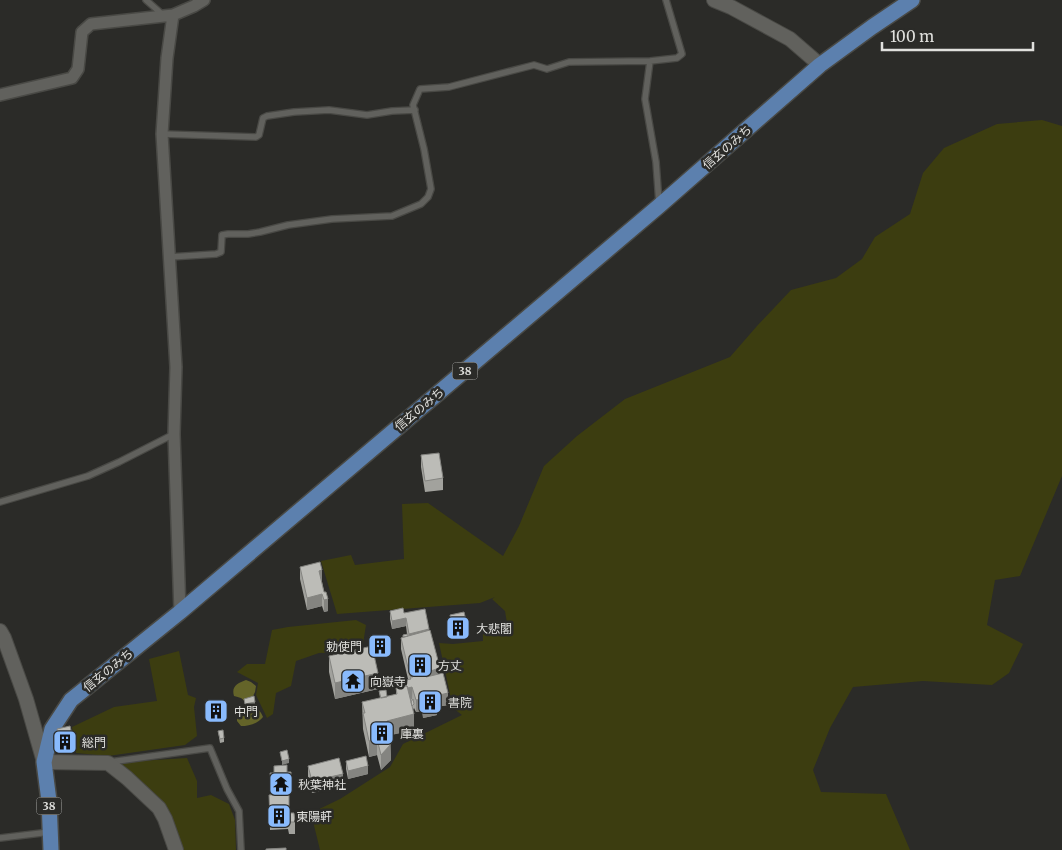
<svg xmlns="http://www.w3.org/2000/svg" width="1062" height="850" font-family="Merriweather,'Noto Sans JP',serif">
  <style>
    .green { fill: #3c3d10 }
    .water { fill: #646429 }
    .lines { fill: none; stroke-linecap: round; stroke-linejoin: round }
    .service-casing { stroke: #494945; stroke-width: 8 }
    .minor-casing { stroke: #494945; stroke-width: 14 }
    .tertiary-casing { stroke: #494945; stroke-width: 16 }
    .primary-casing { stroke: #494945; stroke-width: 18 }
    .service { stroke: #61615d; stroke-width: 5.5 }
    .minor { stroke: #61615d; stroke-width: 11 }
    .tertiary { stroke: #61615d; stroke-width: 14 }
    .primary { stroke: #5c80ae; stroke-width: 15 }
    .wall { fill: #a2a29d }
    .shaded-wall { fill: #848480 }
    .building { fill: #bcbcb7; stroke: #848480 }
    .labels { text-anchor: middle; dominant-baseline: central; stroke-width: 5; stroke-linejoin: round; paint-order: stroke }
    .shield { fill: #2b2b28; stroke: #aaaaa7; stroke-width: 1 }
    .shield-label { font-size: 11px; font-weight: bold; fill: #e0e0dd }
    .street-label { font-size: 12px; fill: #e0e0dd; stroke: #2b2b28 }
    .poi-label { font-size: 12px; fill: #e0e0dd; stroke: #2b2b28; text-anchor: start }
  </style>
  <rect width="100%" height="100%" fill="#2b2b28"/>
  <path class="green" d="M 1042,120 L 1062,126 L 1062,476 L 1020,576 L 995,580 L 987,625 L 1023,644 L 1009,673 L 992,685 L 923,681 L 853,687 L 830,728 L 813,770 L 821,792 L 886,794 L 910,850 L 320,850 L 311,813 L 340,799 L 390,767 L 403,744 L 462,715 L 453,708 L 439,643 L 453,644 L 483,641 L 483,630 L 508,629 L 505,611 L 492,599 L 495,597 L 480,603 L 337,614 L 321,561 L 351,555 L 355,565 L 404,559 L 402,504 L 428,503 L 503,556 L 519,526 L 544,466 L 577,436 L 625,399 L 730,357 L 757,326 L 791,290 L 836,278 L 862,259 L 875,237 L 910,214 L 923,173 L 944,148 L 997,124 Z
    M 356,620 L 366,625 L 363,644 L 348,652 L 319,653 L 296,661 L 291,686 L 276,693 L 273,714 L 267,718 L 256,695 L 258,683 L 237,672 L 247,664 L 265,664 L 272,630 L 288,627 Z
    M 179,651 L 188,695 L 196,698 L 194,707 L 197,736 L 185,745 L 108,756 L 76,753 L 72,727 L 114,707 L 157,701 L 149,659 Z
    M 187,758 L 197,781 L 197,798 L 211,795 L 229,804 L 235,820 L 236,850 L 176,850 L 165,819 L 108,763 Z"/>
  <path class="water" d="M 246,680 L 251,682 L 256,686 L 255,692 L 252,698 C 253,705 261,710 263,717 C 257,724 249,726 241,726 L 237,721 L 237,718 L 246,708 C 246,699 242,698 234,696 C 231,686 238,683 246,680 Z"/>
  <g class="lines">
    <g class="service-casing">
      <path id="service" d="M 146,0 L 163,15
        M 650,61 L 645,99 L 656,162 L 659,203
        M 162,134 L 256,137 L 259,135 L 263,118 L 267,116 L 294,112 L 329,110 L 367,115 L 392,111 L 415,110
        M 170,257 L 216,254 L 221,252 L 222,235 L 228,234 L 248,234 L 260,232 L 288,225 L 332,219 L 392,216 L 421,204 L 428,197 L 431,189 L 424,149 L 413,105 L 420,89 L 449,87 L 534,65 L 547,69 L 569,62 L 650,61 L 677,58 L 682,54 L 666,0
        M 0,502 L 88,476 L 119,462 L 174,434
        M 110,762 L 210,748 L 227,789 L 239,811 L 241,850
        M 0,838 L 50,832"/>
    </g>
    <g class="minor-casing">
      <path id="minor" d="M 173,15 L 167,58 L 162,134 L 176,367 L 174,434 L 180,612
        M 0,95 L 72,78 L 78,69 L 82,32 L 91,24 L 173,15 L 194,6 L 204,0"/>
    </g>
    <g class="tertiary-casing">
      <path id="tertiary" d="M 714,0 L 731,7 L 790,39 L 820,65
        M 0,631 L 4,638 L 26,699 L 44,762 L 108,763 L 127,778 L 159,808 L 165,819 L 176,850"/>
    </g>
    <g class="primary-casing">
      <path id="primary" d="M 51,850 L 49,801 L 44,762 L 52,729 L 71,700 L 180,612 L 659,206 L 820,65 L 872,27 L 912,0"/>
    </g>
    <use href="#service" class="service"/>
    <use href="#minor" class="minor"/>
    <use href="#tertiary" class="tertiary"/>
    <use href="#primary" class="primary"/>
  </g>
  <path class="wall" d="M 421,455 L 443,478 L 443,490 L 425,492 L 421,467 Z
    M 300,567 L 322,582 L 328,611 L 324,612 L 322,606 L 307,610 L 300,579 Z
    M 390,611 L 404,613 L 429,631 L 448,705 L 437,707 L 437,715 L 423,718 L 422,711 L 416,712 L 414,708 L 413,710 L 414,730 L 390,735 L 391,760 L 381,770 L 377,755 L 369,757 L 363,729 L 362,702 L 380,698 L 379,691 L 387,697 L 396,694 L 396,688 L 405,686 L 405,680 L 408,679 L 401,649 L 401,638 L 403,637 L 403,635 L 407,634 L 406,626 L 392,629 L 390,619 Z
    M 450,615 L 467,633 L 453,636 L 450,623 Z
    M 375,639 L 385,645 L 385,649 L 376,651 Z
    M 329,656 L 378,689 L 335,699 L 329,672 Z
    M 212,703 L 220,712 L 220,716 L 214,717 Z
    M 57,729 L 73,747 L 60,750 L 57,737 Z
    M 218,731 L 224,738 L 224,742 L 220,743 Z
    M 346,761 L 368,774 L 348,779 L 346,769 Z
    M 308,766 L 343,786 L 312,793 L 308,777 Z
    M 291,772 L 291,788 L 288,788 L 288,794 L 289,813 L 295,822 L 295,834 L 289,834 L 288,829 L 270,830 L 269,795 L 275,794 L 275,789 L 271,789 L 270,773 Z"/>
  <path class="shaded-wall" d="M 322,570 L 322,582 L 319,582 L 319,571 Z
    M 322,594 L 322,606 L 307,610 L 307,598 Z
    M 328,599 L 328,611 L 324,612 L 324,600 Z
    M 406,618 L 406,626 L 392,629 L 392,621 Z
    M 467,625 L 467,633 L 453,636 L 453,628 Z
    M 429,629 L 429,637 L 409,642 L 409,634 Z
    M 440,668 L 440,680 L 427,685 L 425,674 L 427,672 Z
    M 378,673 L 378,689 L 335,699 L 335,683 Z
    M 413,675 L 412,699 L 407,700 L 407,688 L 410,687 L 410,676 Z
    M 448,693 L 448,705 L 437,707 L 437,715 L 423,718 L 423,706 L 435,696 Z
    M 422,699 L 422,711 L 416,712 L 416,700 Z
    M 255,702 L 255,706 L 245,708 L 245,704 Z
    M 414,714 L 414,730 L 387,736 L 387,721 Z
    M 389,736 L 390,736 L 391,760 L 381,770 L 381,755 Z
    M 73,739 L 73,747 L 60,750 L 60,742 Z
    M 377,739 L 377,755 L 369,757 L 369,741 Z
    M 289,759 L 289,763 L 282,765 L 282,761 Z
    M 368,766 L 368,774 L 348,779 L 348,771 Z
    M 343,774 L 343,786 L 312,793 L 312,781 Z"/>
  <path class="building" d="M 439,453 L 443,478 L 425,481 L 421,455 Z
    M 320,562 L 322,570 L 319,571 L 324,592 L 326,592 L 328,599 L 324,600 L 322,594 L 307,598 L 300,567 Z
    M 403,608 L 404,613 L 425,609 L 429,629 L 409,634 L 406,618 L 392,621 L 390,611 Z
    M 464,612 L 467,625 L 453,628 L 450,615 Z
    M 430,630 L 440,668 L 427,672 L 427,673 L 425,674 L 426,677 L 443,673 L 448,693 L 435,696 L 437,703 L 423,706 L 422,699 L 416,700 L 412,687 L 408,688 L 407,686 L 406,686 L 405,680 L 411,679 L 410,677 L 413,677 L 413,675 L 410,676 L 401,638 Z
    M 408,634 L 408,636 L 403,637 L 403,635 Z
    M 384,637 L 385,645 L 376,647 L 375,639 Z
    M 372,646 L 378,673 L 335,683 L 329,656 Z
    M 407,686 L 414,714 L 387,721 L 390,736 L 389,736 L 391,744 L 381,755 L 377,739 L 369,741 L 363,713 L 365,713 L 362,702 L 397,694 L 396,688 Z
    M 386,690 L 387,697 L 381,698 L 379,691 Z
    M 254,696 L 255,702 L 245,704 L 244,699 Z
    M 413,699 L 414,704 L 412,706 L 411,702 Z
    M 218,702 L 220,712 L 214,713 L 212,703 Z
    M 70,726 L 73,739 L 60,742 L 57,729 Z
    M 223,730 L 224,738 L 220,739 L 218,731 Z
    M 287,750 L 289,759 L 282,761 L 280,752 Z
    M 366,756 L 368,766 L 348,771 L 346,761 Z
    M 339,758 L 343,774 L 312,781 L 308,766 Z
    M 287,765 L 287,772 L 291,772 L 291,780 L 287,780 L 288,786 L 275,787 L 275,781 L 271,781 L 270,773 L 274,773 L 274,766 Z
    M 289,794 L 289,813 L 294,813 L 295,822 L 289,822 L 288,817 L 270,818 L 269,795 Z
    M 286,848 L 286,850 L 266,850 L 266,849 Z"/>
  <defs>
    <g id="building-square" transform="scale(1.25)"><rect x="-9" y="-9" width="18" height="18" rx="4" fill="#89bafc" stroke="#2b2b28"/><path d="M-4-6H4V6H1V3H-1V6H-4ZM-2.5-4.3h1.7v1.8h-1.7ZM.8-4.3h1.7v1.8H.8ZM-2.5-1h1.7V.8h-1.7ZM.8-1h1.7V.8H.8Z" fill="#111"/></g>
    <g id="temple-square" transform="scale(1.25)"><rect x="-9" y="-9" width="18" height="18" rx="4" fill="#89bafc" stroke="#2b2b28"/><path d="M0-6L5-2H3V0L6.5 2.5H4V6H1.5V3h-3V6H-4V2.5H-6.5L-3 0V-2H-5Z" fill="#111"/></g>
  </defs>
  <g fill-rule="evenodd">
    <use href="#building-square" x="458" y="628"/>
    <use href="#building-square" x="380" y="646"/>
    <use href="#building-square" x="420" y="665"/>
    <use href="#temple-square" x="353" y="681"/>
    <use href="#building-square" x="430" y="702"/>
    <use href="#building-square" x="216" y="711"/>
    <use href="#building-square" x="382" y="733"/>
    <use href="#building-square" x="65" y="742"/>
    <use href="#temple-square" x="281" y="784"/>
    <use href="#building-square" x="279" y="816"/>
  </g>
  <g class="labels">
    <g class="shield">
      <rect x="452.5" y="362.5" width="25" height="17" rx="4"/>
      <rect x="36.5" y="797.5" width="25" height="17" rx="4"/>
    </g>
    <g class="shield-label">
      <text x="465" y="371">38</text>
      <text x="49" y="806">38</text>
    </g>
    <g class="street-label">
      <text transform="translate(727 147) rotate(-41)">信玄のみち</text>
      <text transform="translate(419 409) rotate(-40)">信玄のみち</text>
      <text transform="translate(108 670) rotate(-39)">信玄のみち</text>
    </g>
    <g class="poi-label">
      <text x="476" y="628">大悲閣</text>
      <text x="362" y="646" text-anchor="end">勅使門</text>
      <text x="438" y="665">方丈</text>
      <text x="370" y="681">向嶽寺</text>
      <text x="448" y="702">書院</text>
      <text x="234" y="711">中門</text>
      <text x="400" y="733">庫裏</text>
      <text x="82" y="742">総門</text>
      <text x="298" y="784">秋葉神社</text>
      <text x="296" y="816">東陽軒</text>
    </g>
  </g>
  <path d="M882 42v8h151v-8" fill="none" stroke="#e0e0dd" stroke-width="2.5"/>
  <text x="890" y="42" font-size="15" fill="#e0e0dd" stroke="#2b2b28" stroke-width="4" paint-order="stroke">100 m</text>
</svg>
